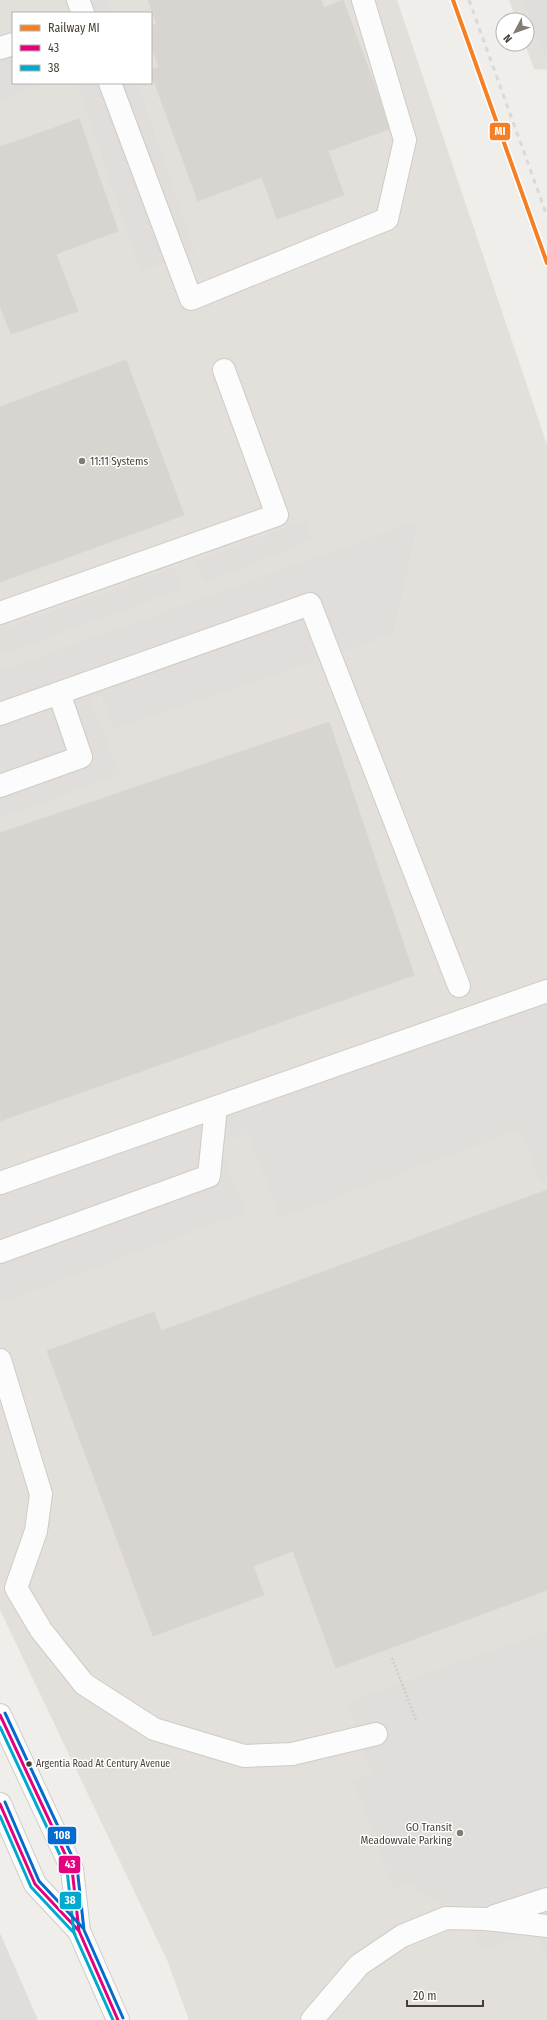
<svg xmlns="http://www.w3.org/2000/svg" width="547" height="2020" font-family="'Fira Sans Condensed',sans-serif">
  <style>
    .industrial { fill: #e3dfdb; fill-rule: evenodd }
    .parking { fill: #e0ddda }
    .building { fill: #d8d5d1; stroke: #d9d5cf }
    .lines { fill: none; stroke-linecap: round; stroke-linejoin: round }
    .minor-casing { stroke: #ceccc7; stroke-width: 24 }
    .path { stroke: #d1ceca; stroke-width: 2.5; stroke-dasharray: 2 2; stroke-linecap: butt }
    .minor { stroke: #fdfcfc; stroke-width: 22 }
    .rail { stroke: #d9d9d8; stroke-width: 3; stroke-dasharray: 5 5; stroke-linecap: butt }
    .bus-1-casing { stroke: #fff; stroke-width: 6 }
    .bus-2-casing { stroke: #fff; stroke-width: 6 }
    .bus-3-casing { stroke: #fff; stroke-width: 6 }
    .bus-1 { stroke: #e5007d; stroke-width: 3 }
    .bus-2 { stroke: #00a9ce; stroke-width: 3 }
    .bus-3 { stroke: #026bcd; stroke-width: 3 }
    .rail-1-casing { stroke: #fff; stroke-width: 7 }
    .rail-1 { stroke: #f57f25; stroke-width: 4 }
    .poi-dot { fill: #827c74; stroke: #fff; stroke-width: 1.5 }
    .bus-dot { fill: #473f35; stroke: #fff; stroke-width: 1.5 }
    .labels { text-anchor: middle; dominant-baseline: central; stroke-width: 3; stroke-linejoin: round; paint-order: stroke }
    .bus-label { font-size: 10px; fill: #473f35; stroke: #fff; text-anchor: start }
    .poi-label { font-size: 11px; fill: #473f35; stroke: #fff; text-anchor: start }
    .line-badge { stroke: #fff; stroke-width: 1.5 }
    .badge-label { font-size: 11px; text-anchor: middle; font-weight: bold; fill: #fff }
  </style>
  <rect width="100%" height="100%" fill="#f0eeea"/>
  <path class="industrial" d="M 0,0 L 397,0 L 547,445 L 547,2020 L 189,2020 L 167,1960 L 0,1610 ZM 13,13 L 151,13 L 151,83 L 13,83 Z
    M 509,0 L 547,0 L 547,70 L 534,69 L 525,44 L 527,44 L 527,20 L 516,20 Z"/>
  <path class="parking" d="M 99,0 L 107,0 L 112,13 L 60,13 Z
    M 523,0 L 547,0 L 547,54 L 544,54 Z
    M 0,34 L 7,52 L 13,50 L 13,83 L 42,83 L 0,100 Z
    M 77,83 L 137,83 L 195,252 L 141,271 Z
    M 306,520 L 313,540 L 204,582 L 196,562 Z
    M 418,521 L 393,634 L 113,729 L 101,695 L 90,699 L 120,774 L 0,818 L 0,671 Z
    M 174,568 L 182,589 L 0,655 L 0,630 Z
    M 547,978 L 547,1179 L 540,1182 L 520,1129 L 280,1218 L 248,1133 L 219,1144 L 245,1212 L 0,1303 L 0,1181 Z
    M 547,1631 L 547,1958 L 536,1932 L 481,1950 L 469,1925 L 411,1885 L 393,1888 L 353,1781 L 371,1773 L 348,1702 Z
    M 0,1933 L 38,2020 L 0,2020 Z"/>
  <path class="building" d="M 148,0 L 321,0 L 324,8 L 343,0 L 380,100 L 389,129 L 328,151 L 344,195 L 277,219 L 262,177 L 198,201 L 151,73 L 151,70 L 159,67 L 151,46 L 151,26 L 157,24 Z
    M 79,119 L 118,231 L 56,254 L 78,311 L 11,334 L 0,306 L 0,147 Z
    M 126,360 L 184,515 L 0,582 L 0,407 Z
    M 329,722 L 414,975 L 0,1121 L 0,833 Z
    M 547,1190 L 547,1590 L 336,1668 L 293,1551 L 253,1566 L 264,1595 L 153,1636 L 47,1351 L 154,1312 L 161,1331 Z"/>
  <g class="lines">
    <g class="minor-casing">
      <path id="minor" d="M 78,0 L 83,13
        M 0,48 L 13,44
        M 110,83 L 191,299 L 387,219 L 405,140 L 363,0
        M 0,613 L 277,515 L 224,370
        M 0,714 L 310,604 L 459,986
        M 0,786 L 81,757 L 59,693
        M 0,1183 L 547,991
        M 0,1252 L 209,1176 L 216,1107
        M 0,1360 L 41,1494 L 36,1531 L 16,1588 L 41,1630 L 84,1684 L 154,1729 L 244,1756 L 292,1754 L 376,1734
        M 0,1715 L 72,1869 L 79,1931 L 118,2020
        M 0,1804 L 35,1884 L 79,1931
        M 495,1916 L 547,1899
        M 312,2020 L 359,1965 L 402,1936 L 446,1918 L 486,1919 L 547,1926"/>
    </g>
    <path class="path" d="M 392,1658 L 416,1720"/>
    <use href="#minor" class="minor"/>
    <path class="rail" d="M 469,0 L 547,216"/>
    <g class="bus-1-casing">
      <path id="bus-1" d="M 0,1715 L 72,1869 L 79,1931 L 118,2020
        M 0,1804 L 35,1884 L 79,1931"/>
    </g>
    <g class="bus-2-casing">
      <path id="bus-2" d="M 0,1727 L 67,1870 L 74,1933 L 113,2020
        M 0,1816 L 31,1887 L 75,1934"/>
    </g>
    <g class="bus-3-casing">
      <path id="bus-3" d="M 5,1713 L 77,1867 L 84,1930 L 123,2018
        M 5,1802 L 39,1881 L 83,1928"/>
    </g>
    <use href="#bus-1" class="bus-1"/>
    <use href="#bus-2" class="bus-2"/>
    <use href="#bus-3" class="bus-3"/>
    <g class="rail-1-casing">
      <path id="rail-1" d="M 453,0 L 547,263"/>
    </g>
    <use href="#rail-1" class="rail-1"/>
  </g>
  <g class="poi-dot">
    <circle cx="82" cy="461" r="4"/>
    <circle cx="460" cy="1833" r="4"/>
  </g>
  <circle class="bus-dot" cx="29" cy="1764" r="3.5"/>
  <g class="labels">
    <g class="bus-label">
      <text x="36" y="1764">Argentia Road At Century Avenue</text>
    </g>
    <g class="poi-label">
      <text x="90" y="461">11:11 Systems</text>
      <text x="452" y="1827" text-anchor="end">GO Transit<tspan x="452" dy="13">Meadowvale Parking</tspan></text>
    </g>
  </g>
  <g class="line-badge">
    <rect x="489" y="122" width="22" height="19" rx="4" fill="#f57f25"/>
    <rect x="47" y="1826" width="30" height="19" rx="4" fill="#026bcd"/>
    <rect x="58" y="1855" width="23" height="19" rx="4" fill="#e5007d"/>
    <rect x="59" y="1891" width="23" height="19" rx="4" fill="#00a9ce"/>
  </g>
  <g class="badge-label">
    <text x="500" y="135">MI</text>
    <text x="62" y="1839">108</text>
    <text x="70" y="1868">43</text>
    <text x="70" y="1904">38</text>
  </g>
  <rect x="12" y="12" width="140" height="72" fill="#ffffff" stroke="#b5b2ae"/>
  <rect x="20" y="25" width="20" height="6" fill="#f57f25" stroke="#b5b2ae"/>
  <text x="48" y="32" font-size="12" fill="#473f35">Railway MI</text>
  <rect x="20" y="45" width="20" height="6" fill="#e5007d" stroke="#b5b2ae"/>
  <text x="48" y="52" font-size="12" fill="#473f35">43</text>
  <rect x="20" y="65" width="20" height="6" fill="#00a9ce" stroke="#b5b2ae"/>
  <text x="48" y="72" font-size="12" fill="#473f35">38</text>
  <g transform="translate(515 32) rotate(229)"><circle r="19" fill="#ffffff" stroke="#b5b2ae"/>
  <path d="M0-3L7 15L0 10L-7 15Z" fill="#827c74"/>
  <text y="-6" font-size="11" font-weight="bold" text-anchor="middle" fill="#473f35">N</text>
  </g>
  <path d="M407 2000v6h76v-6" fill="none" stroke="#473f35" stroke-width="2"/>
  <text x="413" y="2000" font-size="12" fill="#473f35" stroke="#ffffff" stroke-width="3" paint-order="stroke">20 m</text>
</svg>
